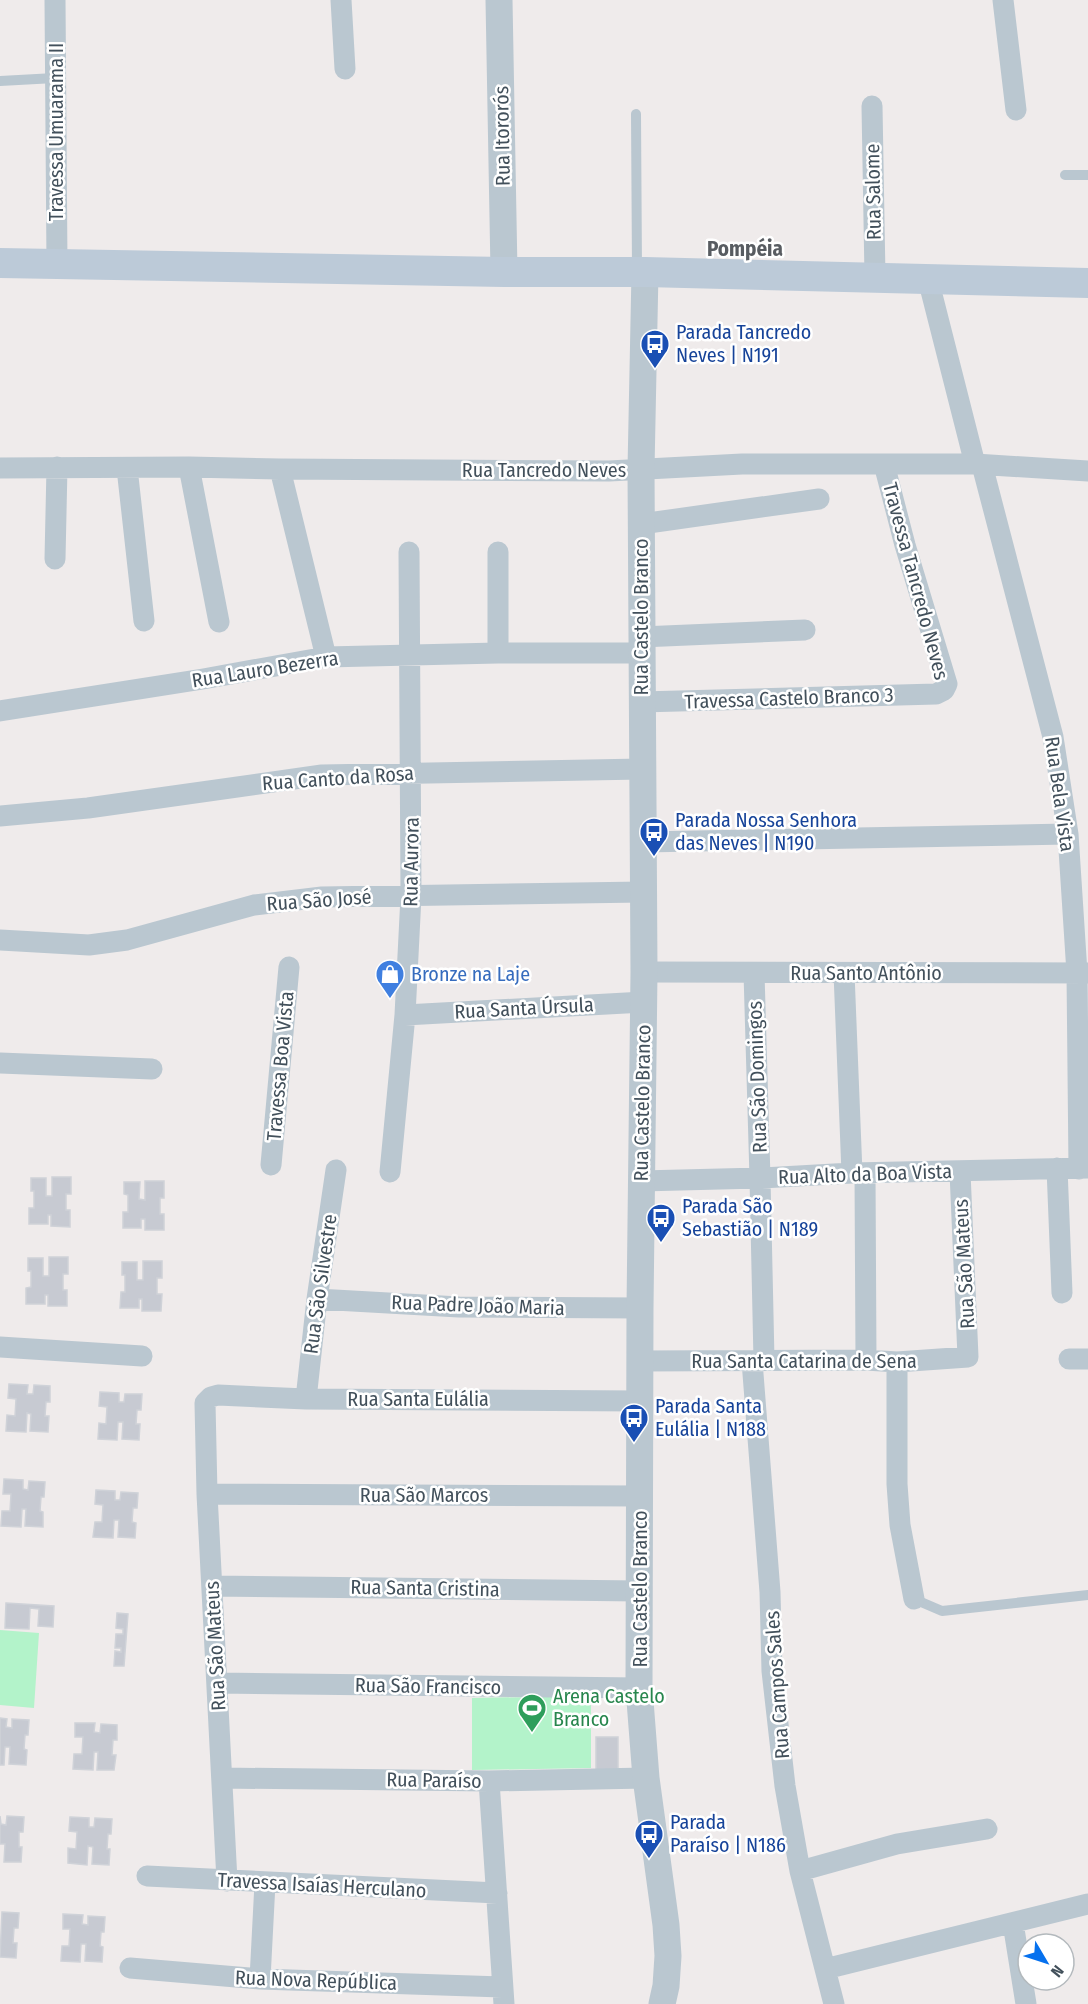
<svg xmlns="http://www.w3.org/2000/svg" width="1088" height="2004" font-family="'Fira Sans Condensed',sans-serif">
  <style>
    .green { fill: #b3f3ca }
    .building { fill: #c7cad2; stroke: #cfd2d8; stroke-width: 1.5 }
    .lines { fill: none; stroke-linecap: round; stroke-linejoin: round }
    .service { stroke: #bac7d0; stroke-width: 10 }
    .minor { stroke: #bac7d0; stroke-width: 21 }
    .tertiary { stroke: #bac7d0; stroke-width: 27 }
    .secondary { stroke: #bccad8; stroke-width: 30 }
    .labels { text-anchor: middle; dominant-baseline: central; stroke-width: 5; stroke-linejoin: round; paint-order: stroke }
    .street-label { font-size: 20px; fill: #42505b; stroke: #fff }
    .transit-label { font-size: 20px; fill: #164399; stroke: #fff; text-anchor: start }
    .shop-label { font-size: 20px; fill: #366cbe; stroke: #fff; text-anchor: start }
    .leisure-label { font-size: 20px; fill: #27864d; stroke: #fff; text-anchor: start }
    .neighbourhood-label { font-size: 21px; font-weight: bold; fill: #585c61; stroke: #fff }
  </style>
  <rect width="100%" height="100%" fill="#efebeb"/>
  <path class="green" d="M 0,1630 L 39,1633 L 34,1708 L 0,1705 Z
    M 591,1696 L 591,1768 L 472,1770 L 472,1698 Z"/>
  <path class="building" d="M 52,1177 L 71,1177 L 71,1194 L 66,1194 L 66,1210 L 70,1210 L 70,1227 L 51,1226 L 51,1215 L 48,1215 L 48,1224 L 29,1224 L 29,1208 L 34,1208 L 34,1191 L 31,1191 L 31,1178 L 46,1178 L 46,1196 L 52,1196 Z
    M 145,1181 L 164,1181 L 164,1198 L 160,1198 L 160,1214 L 164,1214 L 164,1230 L 145,1230 L 145,1219 L 141,1219 L 141,1228 L 123,1228 L 123,1212 L 128,1212 L 128,1195 L 124,1194 L 124,1182 L 140,1182 L 139,1199 L 145,1200 Z
    M 49,1257 L 68,1257 L 68,1274 L 63,1274 L 63,1290 L 67,1290 L 67,1306 L 48,1306 L 48,1295 L 45,1295 L 45,1304 L 26,1304 L 26,1288 L 31,1287 L 31,1271 L 28,1271 L 28,1258 L 43,1258 L 43,1276 L 49,1276 Z
    M 143,1261 L 162,1261 L 162,1278 L 157,1278 L 157,1294 L 162,1294 L 161,1311 L 142,1311 L 142,1299 L 139,1299 L 139,1308 L 120,1308 L 121,1292 L 125,1292 L 125,1275 L 122,1275 L 122,1262 L 137,1262 L 137,1280 L 143,1280 Z
    M 9,1384 L 28,1385 L 27,1394 L 33,1394 L 34,1385 L 50,1386 L 50,1402 L 46,1402 L 45,1416 L 49,1416 L 48,1432 L 30,1431 L 31,1414 L 27,1413 L 26,1432 L 6,1431 L 7,1415 L 15,1416 L 16,1399 L 8,1398 Z
    M 100,1392 L 119,1393 L 119,1402 L 124,1402 L 125,1394 L 142,1394 L 141,1410 L 137,1410 L 136,1424 L 140,1424 L 139,1440 L 122,1439 L 123,1422 L 118,1422 L 117,1440 L 98,1439 L 99,1423 L 106,1424 L 107,1407 L 99,1406 Z
    M 4,1479 L 23,1480 L 23,1489 L 28,1490 L 29,1481 L 45,1482 L 44,1497 L 41,1497 L 40,1511 L 43,1512 L 43,1527 L 25,1526 L 26,1509 L 22,1509 L 21,1527 L 1,1526 L 2,1511 L 10,1511 L 11,1494 L 3,1494 Z
    M 96,1490 L 115,1491 L 115,1500 L 120,1500 L 121,1492 L 138,1493 L 137,1508 L 133,1508 L 132,1522 L 136,1523 L 135,1538 L 118,1537 L 119,1520 L 114,1520 L 113,1538 L 93,1537 L 95,1522 L 102,1522 L 103,1505 L 95,1504 Z
    M 6,1603 L 54,1606 L 53,1627 L 38,1626 L 39,1609 L 30,1608 L 29,1629 L 5,1628 Z
    M 117,1613 L 128,1614 L 124,1666 L 114,1666 L 115,1651 L 121,1652 L 121,1648 L 115,1648 L 116,1634 L 123,1634 L 123,1629 L 116,1628 Z
    M 0,1718 L 7,1719 L 6,1727 L 12,1728 L 12,1719 L 29,1720 L 28,1735 L 25,1735 L 24,1749 L 27,1750 L 26,1765 L 9,1764 L 10,1747 L 5,1747 L 4,1765 L 0,1765 Z
    M 75,1723 L 95,1723 L 94,1732 L 100,1733 L 101,1724 L 117,1725 L 117,1740 L 113,1740 L 112,1755 L 116,1755 L 114,1770 L 97,1770 L 98,1752 L 94,1752 L 93,1770 L 73,1769 L 74,1754 L 82,1754 L 83,1737 L 75,1737 Z
    M 596,1737 L 618,1737 L 618,1770 L 596,1770 Z
    M 0,1816 L 1,1824 L 6,1825 L 7,1816 L 24,1817 L 23,1832 L 19,1832 L 19,1847 L 22,1847 L 21,1862 L 4,1862 L 5,1844 L 0,1844 Z
    M 70,1817 L 89,1818 L 89,1827 L 94,1827 L 95,1818 L 112,1819 L 111,1834 L 108,1834 L 107,1849 L 110,1849 L 109,1865 L 92,1864 L 93,1847 L 88,1846 L 87,1865 L 68,1863 L 68,1848 L 76,1849 L 77,1832 L 69,1831 Z
    M 2,1912 L 19,1913 L 18,1928 L 14,1928 L 13,1943 L 17,1943 L 16,1958 L 0,1957 Z
    M 63,1914 L 83,1915 L 82,1924 L 88,1925 L 88,1916 L 105,1917 L 104,1932 L 101,1932 L 100,1946 L 103,1947 L 102,1962 L 85,1961 L 86,1944 L 81,1944 L 80,1962 L 61,1961 L 62,1946 L 69,1946 L 70,1929 L 63,1929 Z"/>
  <g class="lines">
    <path class="service" d="M 0,81 L 55,78
      M 636,114 L 637,270
      M 1065,175 L 1088,175
      M 914,1599 L 942,1611 L 1088,1595"/>
    <path class="minor" d="M 55,0 L 57,265
      M 341,0 L 345,69
      M 1003,0 L 1016,110
      M 872,106 L 875,277
      M 928,279 L 975,464
      M 982,465 L 1053,737 L 1068,834 L 1077,973 L 1079,1169
      M 189,467 L 219,622
      M 0,468 L 189,467 L 280,469 L 609,471 L 742,464 L 975,464 L 1088,471
      M 127,468 L 144,621
      M 280,469 L 326,657
      M 641,524 L 819,499
      M 55,559 L 57,467
      M 641,637 L 805,630
      M 498,653 L 498,552
      M 641,702 L 936,694 L 944,690 L 947,684 L 905,545 L 884,464
      M 0,711 L 203,679 L 326,657 L 498,653 L 641,653
      M 0,816 L 88,808 L 322,775 L 642,769
      M 643,842 L 1068,834
      M 0,940 L 89,945 L 127,940 L 254,905 L 322,897 L 643,892
      M 644,972 L 1088,973
      M 754,973 L 760,1178 L 764,1360
      M 844,973 L 852,1173
      M 405,1015 L 644,1002
      M 0,1063 L 152,1069
      M 271,1165 L 289,967
      M 1057,1168 L 1062,1293
      M 390,1172 L 405,1015 L 411,896 L 409,552
      M 865,1173 L 866,1360
      M 641,1181 L 760,1178 L 852,1173 L 1088,1168
      M 317,1299 L 459,1307 L 640,1308
      M 0,1347 L 142,1356
      M 1069,1359 L 1088,1359
      M 640,1361 L 866,1360 L 897,1362 L 968,1357 L 960,1172
      M 752,1361 L 770,1592 L 772,1671 L 785,1786 L 800,1871 L 834,2004
      M 897,1362 L 897,1484 L 900,1525 L 914,1599
      M 306,1399 L 317,1299 L 336,1170
      M 207,1494 L 640,1496
      M 212,1586 L 639,1591
      M 217,1683 L 639,1688
      M 222,1778 L 489,1781 L 646,1778
      M 489,1781 L 504,2004
      M 800,1871 L 897,1844 L 987,1829
      M 147,1876 L 497,1893
      M 227,1881 L 207,1494 L 205,1403 L 211,1397 L 218,1395 L 306,1399 L 641,1401
      M 1013,1923 L 1026,2004
      M 130,1968 L 260,1979 L 502,1987
      M 825,1969 L 1088,1904
      M 260,1979 L 265,1883"/>
    <path class="tertiary" d="M 499,0 L 504,272
      M 645,272 L 641,469 L 644,972 L 640,1308 L 639,1688 L 646,1778 L 666,1925 L 668,1956 L 666,1986 L 662,2004"/>
    <path class="secondary" d="M 0,263 L 504,272 L 645,272 L 1088,283"/>
  </g>
  <defs>
    <g id="bus-pin" transform="scale(1.5)"><path d="M0 17L-7.5 6A9.5 9.5 0 1 1 7.5 6Z" fill="#1a4fb4" stroke="#fff"/><path d="M-5-6H5V4H4V6H2V4H-2V6H-4V4H-5ZM-3.5-4V0h7V-4ZM-3.5 1.2v1.5H-2V1.2ZM2 1.2v1.5H3.5V1.2Z" fill="#fff"/></g>
    <g id="shop-pin" transform="scale(1.5)"><path d="M0 17L-7.5 6A9.5 9.5 0 1 1 7.5 6Z" fill="#3f7fe0" stroke="#fff"/><path d="M-5-2.5h2.3a2.7 3.5 0 0 1 5.4 0H5L5.5 6h-11ZM-1.5-2.5h3a1.5 2.3 0 0 0-3 0Z" fill="#fff"/></g>
    <g id="stadium-pin" transform="scale(1.5)"><path d="M0 17L-7.5 6A9.5 9.5 0 1 1 7.5 6Z" fill="#2e9e5b" stroke="#fff"/><path d="M0-5a6.5 5 0 1 0 0 10a6.5 5 0 1 0 0-10ZM-3.5-1.8h7v3.6h-7Z" fill="#fff"/></g>
  </defs>
  <g fill-rule="evenodd">
    <use href="#bus-pin" x="655" y="344"/>
    <use href="#bus-pin" x="654" y="832"/>
    <use href="#shop-pin" x="390" y="974"/>
    <use href="#bus-pin" x="661" y="1218"/>
    <use href="#bus-pin" x="634" y="1418"/>
    <use href="#stadium-pin" x="532" y="1708"/>
    <use href="#bus-pin" x="649" y="1834"/>
  </g>
  <g class="labels">
    <g class="street-label">
      <text transform="translate(56 132) rotate(-90)">Travessa Umuarama II</text>
      <text transform="translate(502 136) rotate(-91)">Rua Itororós</text>
      <text transform="translate(873 192) rotate(-91)">Rua Salome</text>
      <text x="544" y="470">Rua Tancredo Neves</text>
      <text transform="translate(916 581) rotate(75)">Travessa Tancredo Neves</text>
      <text transform="translate(641 617) rotate(-90)">Rua Castelo Branco</text>
      <text transform="translate(265 669) rotate(-9)">Rua Lauro Bezerra</text>
      <text transform="translate(789 698) rotate(-2)">Travessa Castelo Branco 3</text>
      <text transform="translate(338 778) rotate(-4)">Rua Canto da Rosa</text>
      <text transform="translate(1060 794) rotate(82)">Rua Bela Vista</text>
      <text transform="translate(411 862) rotate(-89)">Rua Aurora</text>
      <text transform="translate(319 900) rotate(-4)">Rua São José</text>
      <text x="866" y="973">Rua Santo Antônio</text>
      <text transform="translate(524 1008) rotate(-3)">Rua Santa Úrsula</text>
      <text transform="translate(280 1066) rotate(-85)">Travessa Boa Vista</text>
      <text transform="translate(757 1077) rotate(-92)">Rua São Domingos</text>
      <text transform="translate(642 1103) rotate(-89)">Rua Castelo Branco</text>
      <text transform="translate(865 1174) rotate(-2)">Rua Alto da Boa Vista</text>
      <text transform="translate(964 1264) rotate(-93)">Rua São Mateus</text>
      <text transform="translate(320 1284) rotate(-82)">Rua São Silvestre</text>
      <text transform="translate(478 1305) rotate(2)">Rua Padre João Maria</text>
      <text x="804" y="1361">Rua Santa Catarina de Sena</text>
      <text x="418" y="1399">Rua Santa Eulália</text>
      <text x="424" y="1495">Rua São Marcos</text>
      <text transform="translate(425 1588) rotate(1)">Rua Santa Cristina</text>
      <text transform="translate(640 1589) rotate(-90)">Rua Castelo Branco</text>
      <text transform="translate(215 1646) rotate(-93)">Rua São Mateus</text>
      <text transform="translate(777 1685) rotate(-94)">Rua Campos Sales</text>
      <text transform="translate(428 1686) rotate(1)">Rua São Francisco</text>
      <text transform="translate(434 1780) rotate(1)">Rua Paraíso</text>
      <text transform="translate(322 1885) rotate(3)">Travessa Isaías Herculano</text>
      <text transform="translate(316 1980) rotate(2)">Rua Nova República</text>
    </g>
    <g class="transit-label">
      <text x="676" y="332">Parada Tancredo<tspan x="676" dy="23">Neves | N191</tspan></text>
      <text x="675" y="820">Parada Nossa Senhora<tspan x="675" dy="23">das Neves | N190</tspan></text>
      <text x="682" y="1206">Parada São<tspan x="682" dy="23">Sebastião | N189</tspan></text>
      <text x="655" y="1406">Parada Santa<tspan x="655" dy="23">Eulália | N188</tspan></text>
      <text x="670" y="1822">Parada<tspan x="670" dy="23">Paraíso | N186</tspan></text>
    </g>
    <g class="shop-label">
      <text x="411" y="974">Bronze na Laje</text>
    </g>
    <g class="leisure-label">
      <text x="553" y="1696">Arena Castelo<tspan x="553" dy="23">Branco</tspan></text>
    </g>
    <g class="neighbourhood-label">
      <text x="745" y="249">Pompéia</text>
    </g>
  </g>
  <g transform="translate(1046 1962) rotate(129)"><circle r="28" fill="#ffffff" stroke="#b3b9bd" stroke-width="1.5"/>
  <path d="M0-4.5L10 22L0 15L-10 22Z" fill="#0671ee"/>
  <text y="-9" font-size="16" font-weight="bold" text-anchor="middle" fill="#42505b">N</text>
  </g>
</svg>
